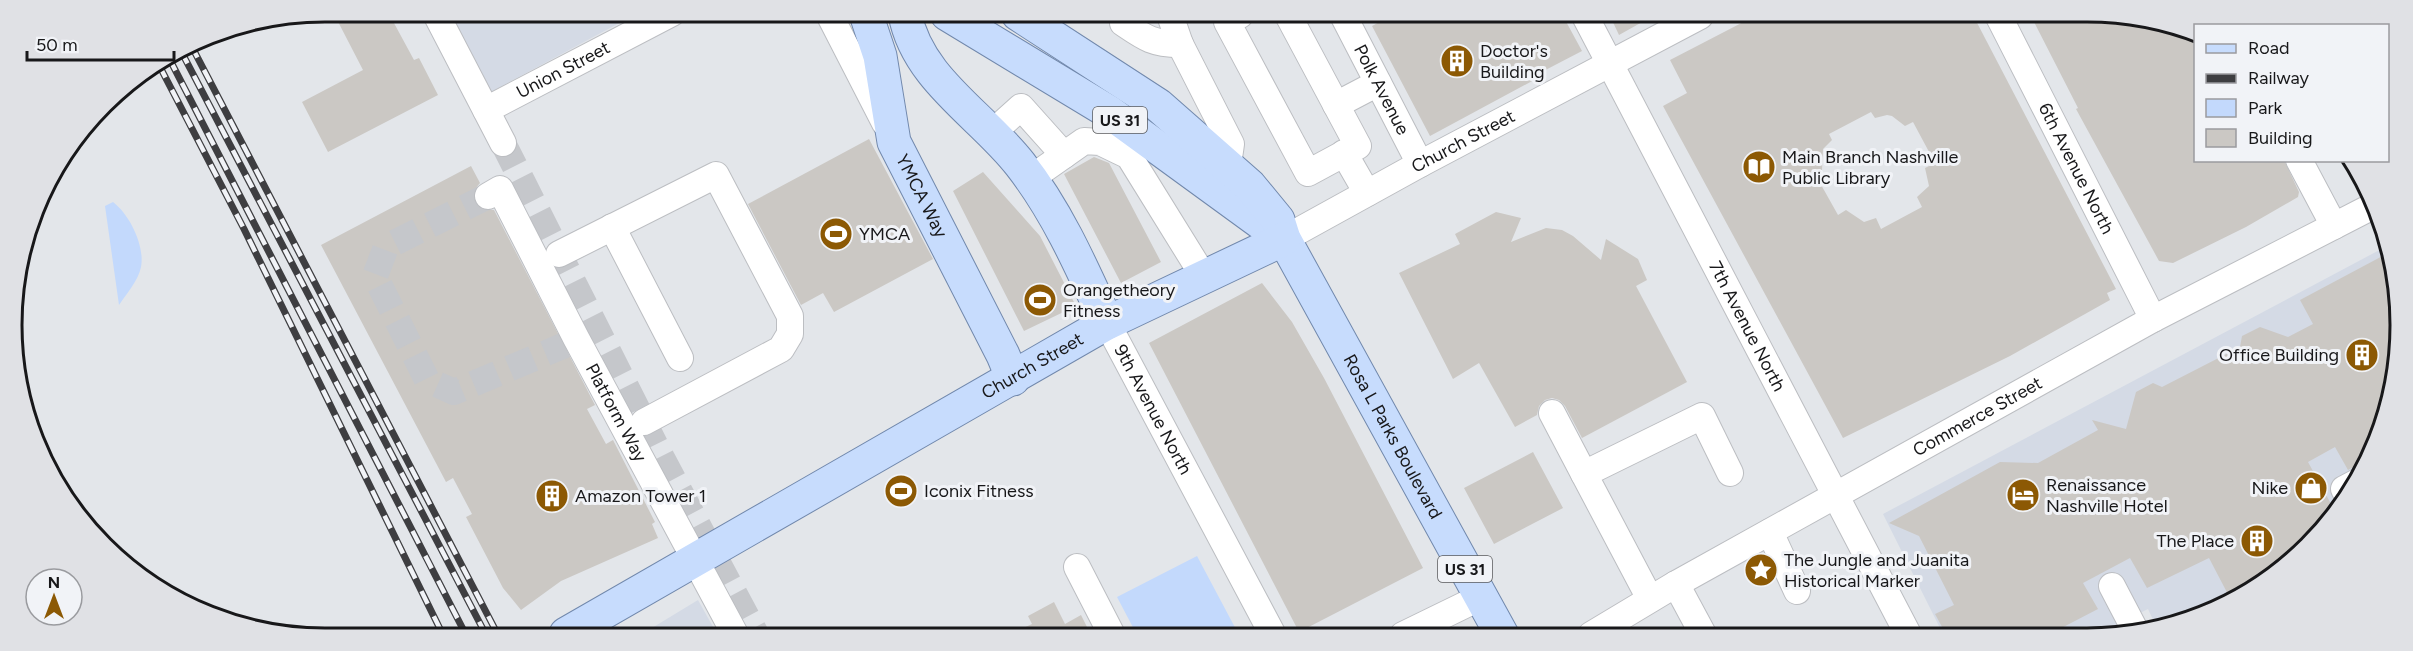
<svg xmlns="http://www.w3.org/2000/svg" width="2413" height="651" font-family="Figtree,sans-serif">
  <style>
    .built { fill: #d4dae5 }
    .green { fill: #c3d9fc }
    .building { fill: #cbc8c4; fill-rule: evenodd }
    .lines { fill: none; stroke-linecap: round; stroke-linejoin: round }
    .minor-tunnel { stroke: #c5c7cb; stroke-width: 26; stroke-dasharray: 26 13; stroke-linecap: butt }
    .minor-casing { stroke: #bcbec2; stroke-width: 28 }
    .major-casing { stroke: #7188ac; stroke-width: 35 }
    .minor { stroke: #fff; stroke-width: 26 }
    .major { stroke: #c7dcfd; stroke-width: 33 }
    .rail-casing { stroke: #3e3e41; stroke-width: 7 }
    .rail { stroke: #f1f3f7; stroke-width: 4.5; stroke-dasharray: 14; stroke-linecap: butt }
    .labels { text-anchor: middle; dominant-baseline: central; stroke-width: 6; stroke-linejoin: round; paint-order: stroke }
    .shield { fill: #f1f3f7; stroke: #595a5c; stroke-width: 1.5 }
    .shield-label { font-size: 16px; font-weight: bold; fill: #18181a }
    .poi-label { font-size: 18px; fill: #18181a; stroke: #f1f3f7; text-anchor: start }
    .street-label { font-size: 18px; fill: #18181a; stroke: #f1f3f7 }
    .rim { fill: none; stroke: #18181a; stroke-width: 3 }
  </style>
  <rect width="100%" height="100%" fill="#e3e6ea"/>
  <path class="built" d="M 447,12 L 638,13 L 489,93 Z
    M 2387,246 L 2395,264 L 2395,386 L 2359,482 L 2309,547 L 2226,607 L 2157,628 L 2148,609 L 2094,636 L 1944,636 L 1883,514 Z
    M 698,600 L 717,634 L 642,634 Z"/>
  <path class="green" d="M 113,202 C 130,215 145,246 141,267 C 138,281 127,293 119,305 L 105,206 Z
    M 1197,556 L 1239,635 L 1137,635 L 1117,597 Z"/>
  <path class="building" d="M 333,12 L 388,12 L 414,60 L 419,58 L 438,95 L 328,152 L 302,102 L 363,70 Z
    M 1392,15 L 1563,16 L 1582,51 L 1532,77 L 1534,80 L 1430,136 L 1372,26 Z
    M 1610,16 L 1653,16 L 1619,35 Z
    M 1753,17 L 1974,17 L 2116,289 L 2107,293 L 2110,300 L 2010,356 L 1843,438 L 1663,106 L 1687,93 L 1670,60 ZM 1871,112 L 1875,118 L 1887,115 L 1892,116 L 1905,126 L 1913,122 L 1935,163 L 1925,168 L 1929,186 L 1917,197 L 1922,207 L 1881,229 L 1876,218 L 1864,222 L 1846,210 L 1838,215 L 1815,174 L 1822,170 L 1823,149 L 1832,140 L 1829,134 Z
    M 2032,18 L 2148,18 L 2196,37 L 2196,160 L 2284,160 L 2299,192 L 2298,197 L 2246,227 L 2173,263 L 2159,261 L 2076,109 L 2078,108 Z
    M 869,139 L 933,259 L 834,312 L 823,293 L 801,305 L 748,204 Z
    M 1094,157 L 1109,163 L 1161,262 L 1121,283 L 1064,174 Z
    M 471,166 L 480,183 L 475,189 L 473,195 L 475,203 L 481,209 L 494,210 L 595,405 L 587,409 L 606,444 L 613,440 L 655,522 L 652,524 L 658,538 L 561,581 L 521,610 L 503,588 L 466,517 L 472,514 L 453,478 L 446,482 L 321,245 Z
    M 983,172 L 1040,236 L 1076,306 L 1024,331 L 953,191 Z
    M 1496,212 L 1521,218 L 1511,242 L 1546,228 L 1562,230 L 1573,236 L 1601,260 L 1606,239 L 1638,259 L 1647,280 L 1636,286 L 1687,382 L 1582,438 L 1565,406 L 1559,400 L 1552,398 L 1545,400 L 1539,406 L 1537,415 L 1515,427 L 1479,363 L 1453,379 L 1399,273 L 1460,244 L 1455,234 Z
    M 2390,252 L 2395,264 L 2395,386 L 2367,460 L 2348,470 L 2335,447 L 2308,462 L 2336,513 L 2309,547 L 2232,602 L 2209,558 L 2147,588 L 2130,558 L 2083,583 L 2098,609 L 2046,636 L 1947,636 L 1935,614 L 1954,605 L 1919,536 L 1889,523 L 2000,462 L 2038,463 L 2098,430 L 2092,420 L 2126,429 L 2136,392 L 2153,383 L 2162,387 L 2240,347 L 2242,336 L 2260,327 L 2288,337 L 2313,324 L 2300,300 Z
    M 1262,283 L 1292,322 L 1324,378 L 1423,568 L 1299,632 L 1149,343 Z
    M 1533,452 L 1563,508 L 1494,544 L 1464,488 Z
    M 1054,602 L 1065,624 L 1081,615 L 1091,635 L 1011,634 L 1032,624 L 1028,616 Z"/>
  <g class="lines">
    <path class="minor-tunnel" d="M 503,143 L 663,460 L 756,634
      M 488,196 L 386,247 L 375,276 L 427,380 L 454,392 L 565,345"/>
    <g class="minor-casing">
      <g id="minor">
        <path d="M 435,12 L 503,143"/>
        <path d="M 829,14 L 885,123"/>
        <path d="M 1170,15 L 1180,44 L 1231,144 L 1228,165"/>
        <path d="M 1240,15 L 1227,22 L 1308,173 L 1358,146 L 1288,15"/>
        <path id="s1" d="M 1343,15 L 1420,164"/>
        <path id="s2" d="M 1585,16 L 1909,636"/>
        <path id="s3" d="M 1999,17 L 2153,319"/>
        <path d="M 1123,23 C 1145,38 1153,44 1180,44"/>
        <path d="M 1336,105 L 1378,83"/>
        <path id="s4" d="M 486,110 L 672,13"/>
        <path d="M 991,134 L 1021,107 L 1064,155"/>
        <path d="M 1344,153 L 1367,193"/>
        <path d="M 2299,160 L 2334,226"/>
        <path d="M 1030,179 L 1084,141 L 1100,142 L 1129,156 L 1204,277"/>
        <path id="s5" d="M 488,196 L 500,189 L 576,338 L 735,634"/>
        <path d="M 612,227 L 680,358"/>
        <path id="s6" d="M 1284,239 L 1420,164 L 1700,16"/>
        <path d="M 559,254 L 716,175 L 790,316 L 790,334 L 781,349 L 644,422"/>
        <path id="s7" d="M 1107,323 L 1273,635"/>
        <path d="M 1552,413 L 1584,474"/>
        <path d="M 2348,496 L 2344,489 L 2359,481"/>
        <path d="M 1770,532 L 1797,591"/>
        <path d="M 1077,567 L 1112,635"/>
        <path d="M 1676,584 L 1704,636"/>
        <path d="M 2112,586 L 2134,628"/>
        <path d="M 1650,599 L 1584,474 L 1702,416 L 1730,473"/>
        <path d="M 1403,635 L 1481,597"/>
        <path id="s8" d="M 1591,635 L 1676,584 L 2153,319 L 2371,207"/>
      </g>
    </g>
    <g class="major-casing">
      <g id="major">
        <path id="s9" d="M 866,14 L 880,56 L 894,142 L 1003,355 L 1013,379"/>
        <path d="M 905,14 C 917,79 982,115 1020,164 C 1057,211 1082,268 1107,323"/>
        <path d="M 947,14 L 1109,112 L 1275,233"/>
        <path id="s10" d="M 1018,14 L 1158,105 L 1250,186 L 1278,220 L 1284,239 L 1502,635"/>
        <path id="s11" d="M 566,634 L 1107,323 L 1284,239"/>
      </g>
    </g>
    <use href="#minor" class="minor"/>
    <use href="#major" class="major"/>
    <g class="rail-casing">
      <path id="rail" d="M 191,45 L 497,633
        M 181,51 L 485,633
        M 169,58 L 465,633
        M 159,65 L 244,229 L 442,633"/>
    </g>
    <use href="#rail" class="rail"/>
  </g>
  <defs>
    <g id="building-disc" transform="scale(1.725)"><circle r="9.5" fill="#8c5904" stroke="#f1f3f7"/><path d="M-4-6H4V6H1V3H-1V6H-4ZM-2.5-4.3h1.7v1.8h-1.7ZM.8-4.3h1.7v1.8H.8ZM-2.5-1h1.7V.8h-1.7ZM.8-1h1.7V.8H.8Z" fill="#fff"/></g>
    <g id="library-disc" transform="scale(1.725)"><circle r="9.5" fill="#8c5904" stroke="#f1f3f7"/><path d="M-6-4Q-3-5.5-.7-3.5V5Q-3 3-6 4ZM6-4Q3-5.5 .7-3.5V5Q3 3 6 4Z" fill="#fff"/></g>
    <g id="stadium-disc" transform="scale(1.725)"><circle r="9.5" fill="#8c5904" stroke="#f1f3f7"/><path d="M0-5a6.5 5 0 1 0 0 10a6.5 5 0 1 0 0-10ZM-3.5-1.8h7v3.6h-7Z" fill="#fff"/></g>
    <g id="shop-disc" transform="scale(1.725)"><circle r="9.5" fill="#8c5904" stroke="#f1f3f7"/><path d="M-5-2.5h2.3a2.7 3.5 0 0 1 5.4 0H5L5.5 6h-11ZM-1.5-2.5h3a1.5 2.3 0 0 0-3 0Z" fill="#fff"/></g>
    <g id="hotel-disc" transform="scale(1.725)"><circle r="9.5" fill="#8c5904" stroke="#f1f3f7"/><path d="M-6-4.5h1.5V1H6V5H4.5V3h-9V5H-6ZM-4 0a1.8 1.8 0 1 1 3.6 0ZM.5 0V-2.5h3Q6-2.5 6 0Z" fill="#fff"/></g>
    <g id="sight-disc" transform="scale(1.725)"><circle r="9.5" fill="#8c5904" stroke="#f1f3f7"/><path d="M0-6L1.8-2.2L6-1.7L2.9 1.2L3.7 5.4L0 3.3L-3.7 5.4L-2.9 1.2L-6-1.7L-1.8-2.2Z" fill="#fff"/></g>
  </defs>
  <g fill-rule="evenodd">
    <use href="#building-disc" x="1457" y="61"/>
    <use href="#library-disc" x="1759" y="167"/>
    <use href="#stadium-disc" x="836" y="234"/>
    <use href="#stadium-disc" x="1040" y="300"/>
    <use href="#building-disc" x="2362" y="355"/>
    <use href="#shop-disc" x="2311" y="488"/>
    <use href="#stadium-disc" x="901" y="491"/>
    <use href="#hotel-disc" x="2023" y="495"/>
    <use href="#building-disc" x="552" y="496"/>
    <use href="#building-disc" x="2257" y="541"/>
    <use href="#sight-disc" x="1761" y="570"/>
  </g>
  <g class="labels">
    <g class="shield">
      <rect x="1093" y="107" width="54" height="26" rx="4.5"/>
      <rect x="1438" y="556" width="54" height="26" rx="4.5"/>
    </g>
    <g class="shield-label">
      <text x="1120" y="120">US 31</text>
      <text x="1465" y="569">US 31</text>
    </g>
    <g class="poi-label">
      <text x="1480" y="51">Doctor's<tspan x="1480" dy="21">Building</tspan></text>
      <text x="1782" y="157">Main Branch Nashville<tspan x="1782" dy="21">Public Library</tspan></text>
      <text x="859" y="234">YMCA</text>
      <text x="1063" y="290">Orangetheory<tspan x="1063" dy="21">Fitness</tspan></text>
      <text x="2339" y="355" text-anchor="end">Office Building</text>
      <text x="2046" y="485">Renaissance<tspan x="2046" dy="21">Nashville Hotel</tspan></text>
      <text x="2288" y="488" text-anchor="end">Nike</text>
      <text x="924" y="491">Iconix Fitness</text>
      <text x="575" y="496">Amazon Tower 1</text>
      <text x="2234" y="541" text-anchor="end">The Place</text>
      <text x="1784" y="560">The Jungle and Juanita<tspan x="1784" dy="21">Historical Marker</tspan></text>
    </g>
    <g class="street-label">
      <text stroke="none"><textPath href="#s4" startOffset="87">Union Street</textPath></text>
      <text stroke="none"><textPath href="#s1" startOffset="84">Polk Avenue</textPath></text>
      <text stroke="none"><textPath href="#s6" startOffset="204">Church Street</textPath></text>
      <text stroke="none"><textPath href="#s3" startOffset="170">6th Avenue North</textPath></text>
      <text stroke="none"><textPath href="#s9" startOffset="192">YMCA Way</textPath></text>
      <text stroke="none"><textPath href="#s2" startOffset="350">7th Avenue North</textPath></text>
      <text stroke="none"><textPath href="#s11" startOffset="538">Church Street</textPath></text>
      <text stroke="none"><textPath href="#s7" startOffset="98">9th Avenue North</textPath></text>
      <text stroke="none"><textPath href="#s5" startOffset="266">Platform Way</textPath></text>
      <text stroke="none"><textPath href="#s8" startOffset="444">Commerce Street</textPath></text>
      <text stroke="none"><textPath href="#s10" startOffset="579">Rosa L Parks Boulevard</textPath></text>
    </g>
  </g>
  <path d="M0 0H2413V651H0ZM325 22H2087A303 303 0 0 1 2390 325V325A303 303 0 0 1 2087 628H325A303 303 0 0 1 22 325V325A303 303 0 0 1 325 22Z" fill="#e0e1e5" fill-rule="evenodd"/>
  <path class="rim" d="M325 22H2087A303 303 0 0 1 2390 325V325A303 303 0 0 1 2087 628H325A303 303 0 0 1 22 325V325A303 303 0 0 1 325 22Z"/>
  <rect x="2194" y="24" width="195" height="138" fill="#f1f3f7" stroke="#9a9b9f" stroke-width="1.5"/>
  <rect x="2206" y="44" width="30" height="9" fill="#c7dcfd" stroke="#9a9b9f" stroke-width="1.5"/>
  <text x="2248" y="54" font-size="18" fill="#18181a">Road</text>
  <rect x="2206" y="74" width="30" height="9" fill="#3e3e41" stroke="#9a9b9f" stroke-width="1.5"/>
  <text x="2248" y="84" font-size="18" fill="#18181a">Railway</text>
  <rect x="2206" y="99" width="30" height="18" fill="#c3d9fc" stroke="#9a9b9f" stroke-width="1.5"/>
  <text x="2248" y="114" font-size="18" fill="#18181a">Park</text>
  <rect x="2206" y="129" width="30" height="18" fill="#cbc8c4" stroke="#9a9b9f" stroke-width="1.5"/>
  <text x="2248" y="144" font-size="18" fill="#18181a">Building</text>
  <g transform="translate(54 597)"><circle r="28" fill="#f1f3f7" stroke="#9a9b9f" stroke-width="1.5"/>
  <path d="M0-4.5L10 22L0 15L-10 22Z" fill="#8c5904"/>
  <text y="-9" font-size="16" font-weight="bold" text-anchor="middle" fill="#18181a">N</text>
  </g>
  <path d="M27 51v9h147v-9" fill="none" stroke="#18181a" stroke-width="3"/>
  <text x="36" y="51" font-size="18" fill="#18181a" stroke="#f1f3f7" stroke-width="4.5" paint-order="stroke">50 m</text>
</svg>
